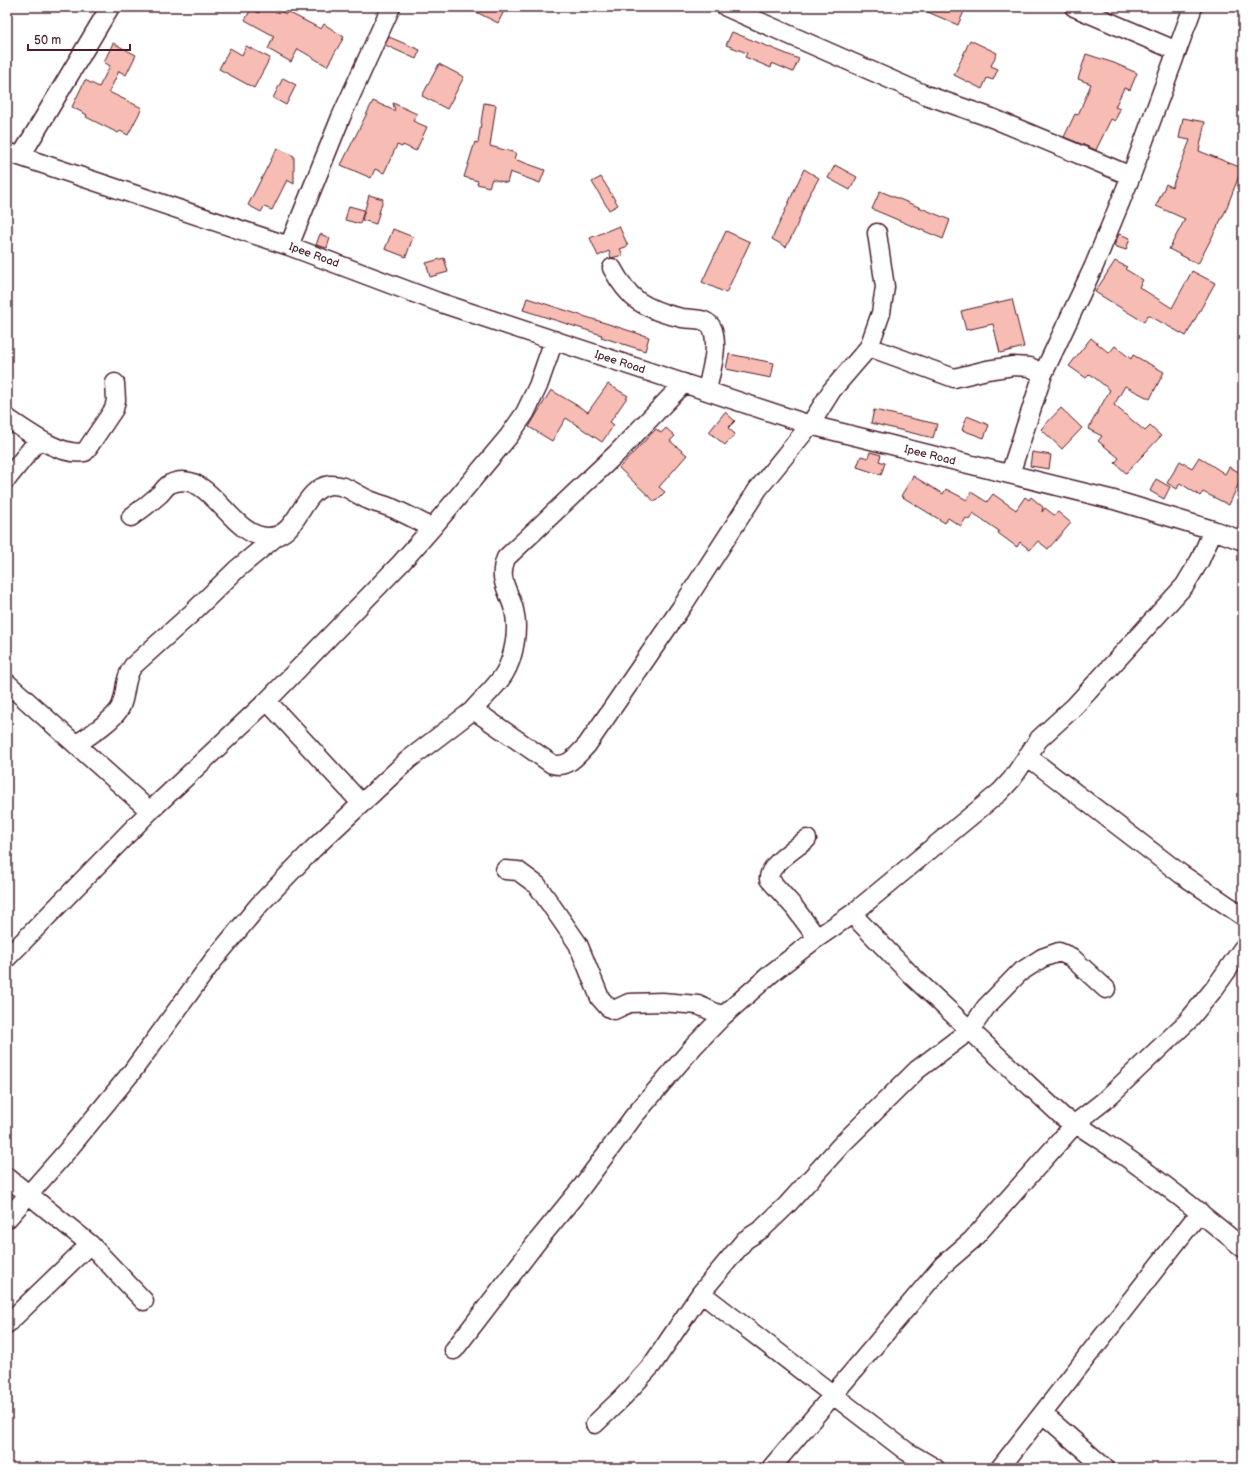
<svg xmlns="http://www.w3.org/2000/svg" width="1250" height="1475" font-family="'Balsamiq Sans',sans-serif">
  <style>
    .building { fill: #f7bcb3; stroke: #4a1f2b }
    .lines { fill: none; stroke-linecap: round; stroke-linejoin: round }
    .minor-casing { stroke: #4a1f2b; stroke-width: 21 }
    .minor { stroke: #fff; stroke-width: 18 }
    .labels { text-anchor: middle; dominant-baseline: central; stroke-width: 4; stroke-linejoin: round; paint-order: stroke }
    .street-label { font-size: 11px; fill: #4a1f2b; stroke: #fff }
  </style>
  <rect width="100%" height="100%" fill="#fff"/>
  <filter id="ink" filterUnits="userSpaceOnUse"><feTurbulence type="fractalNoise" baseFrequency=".025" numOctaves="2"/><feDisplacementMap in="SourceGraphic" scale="8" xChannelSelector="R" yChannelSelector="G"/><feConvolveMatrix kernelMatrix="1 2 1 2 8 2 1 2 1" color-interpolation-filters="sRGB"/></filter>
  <g filter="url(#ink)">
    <path class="building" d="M 262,7 L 272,7 L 286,14 L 288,12 L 321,29 L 324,24 L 344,37 L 327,66 L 298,49 L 291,62 L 268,49 L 274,36 L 245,20 L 251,9 L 259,13 Z
      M 466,7 L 506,7 L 498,23 Z
      M 916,7 L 966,7 L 958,25 Z
      M 732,32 L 799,59 L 793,72 L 772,63 L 771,68 L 745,57 L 747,53 L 726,45 Z
      M 389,37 L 420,50 L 416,59 L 385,45 Z
      M 970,40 L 997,53 L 991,66 L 998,69 L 993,80 L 987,78 L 982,89 L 954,75 Z
      M 113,43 L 136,55 L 126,75 L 119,71 L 109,92 L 142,108 L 128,135 L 120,131 L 118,133 L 86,117 L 87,115 L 72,107 L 85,80 L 99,87 L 110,66 L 104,62 Z
      M 246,46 L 270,58 L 254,88 L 219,69 L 230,48 L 242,55 Z
      M 1086,54 L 1114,63 L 1137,73 L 1130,90 L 1124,88 L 1115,107 L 1120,109 L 1115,121 L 1111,119 L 1096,150 L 1064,137 L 1075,114 L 1078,115 L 1091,84 L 1078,79 Z
      M 439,64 L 464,77 L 447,109 L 422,96 Z
      M 283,78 L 296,85 L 286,105 L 273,98 Z
      M 373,101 L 395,111 L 393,103 L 417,114 L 413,121 L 427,127 L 416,151 L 403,145 L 402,147 L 397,145 L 384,173 L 375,169 L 371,178 L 341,165 Z
      M 484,103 L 496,105 L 490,146 L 516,153 L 514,159 L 545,170 L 540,183 L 510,172 L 507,183 L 492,179 L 489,187 L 477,184 L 478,181 L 464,177 L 475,142 L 478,143 Z
      M 1183,118 L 1205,122 L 1199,151 L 1242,168 L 1225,212 L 1198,264 L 1169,249 L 1185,219 L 1156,206 L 1166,184 L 1172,187 L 1190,140 L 1179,138 Z
      M 277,148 L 294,156 L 294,184 L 287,180 L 272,210 L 264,207 L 261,212 L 248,205 Z
      M 835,165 L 857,177 L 850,190 L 828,178 Z
      M 804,169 L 819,178 L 808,197 L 795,230 L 786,247 L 772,239 Z
      M 601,177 L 618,205 L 609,210 L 592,182 Z
      M 880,191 L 950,220 L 943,239 L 872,209 Z
      M 369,195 L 383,199 L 376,224 L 362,220 Z
      M 349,206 L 364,210 L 360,224 L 345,220 Z
      M 619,226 L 628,246 L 620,249 L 623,255 L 611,258 L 609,251 L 598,256 L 590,238 Z
      M 393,229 L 413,237 L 406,257 L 385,249 Z
      M 726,231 L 750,242 L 726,293 L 702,282 Z
      M 320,234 L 330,238 L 327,248 L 316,245 Z
      M 1119,234 L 1130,238 L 1126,250 L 1114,246 Z
      M 444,258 L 448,272 L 430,277 L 426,263 Z
      M 1115,261 L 1127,267 L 1125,269 L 1143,280 L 1139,287 L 1172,308 L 1192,271 L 1215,283 L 1186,336 L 1148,315 L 1144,322 L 1095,292 Z
      M 527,298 L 649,337 L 645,351 L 601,337 L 602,335 L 523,310 Z
      M 1012,299 L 1024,347 L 1000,353 L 993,324 L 966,330 L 961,311 Z
      M 1091,338 L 1109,353 L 1115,346 L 1131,359 L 1133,355 L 1164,372 L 1150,399 L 1125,386 L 1114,405 L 1145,431 L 1150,426 L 1161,436 L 1126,473 L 1115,463 L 1119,458 L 1098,441 L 1102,436 L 1088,429 L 1110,390 L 1090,374 L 1086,378 L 1069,366 Z
      M 729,354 L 774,363 L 771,378 L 726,369 Z
      M 608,384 L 628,396 L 610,422 L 614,425 L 602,442 L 566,418 L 552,441 L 529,427 L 551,390 L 588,412 Z
      M 1061,408 L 1082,428 L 1062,449 L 1041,429 Z
      M 874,410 L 937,424 L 933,438 L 871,423 Z
      M 725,412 L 735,421 L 728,428 L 735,434 L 725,445 L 709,432 Z
      M 967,416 L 989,425 L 984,438 L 962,430 Z
      M 666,428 L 675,436 L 670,441 L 687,455 L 659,487 L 665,492 L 655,502 L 619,468 L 656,429 L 661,433 Z
      M 870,452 L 881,455 L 879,461 L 885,463 L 881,475 L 857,467 L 861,456 L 868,458 Z
      M 1032,452 L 1051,455 L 1049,469 L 1030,466 Z
      M 1199,457 L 1225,474 L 1229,467 L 1243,474 L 1229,505 L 1203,492 L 1200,496 L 1180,483 L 1177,489 L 1167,483 L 1180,461 L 1192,468 Z
      M 913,476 L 943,494 L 946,489 L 967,500 L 971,492 L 987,502 L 993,494 L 1016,510 L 1025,497 L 1029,500 L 1031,497 L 1043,507 L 1042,512 L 1045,508 L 1054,515 L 1058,512 L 1071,523 L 1048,549 L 1038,541 L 1030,550 L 1020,542 L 1017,547 L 998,533 L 999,531 L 973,513 L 969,520 L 966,518 L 961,526 L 948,518 L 945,523 L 901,496 Z
      M 1156,479 L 1170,487 L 1164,499 L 1150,491 Z"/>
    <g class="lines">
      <g class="minor-casing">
        <path id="minor" d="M 726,7 L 926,95 L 992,118 L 1131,176
          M 1074,7 L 1177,51
          M 7,152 L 289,246 L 438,302 L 810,425 L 1114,500 L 1213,530 L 1243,541
          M 21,156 L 110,7
          M 289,246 L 341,117 L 391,7
          M 612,268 C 619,281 626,292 638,301 C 650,309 664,314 678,317 C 690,321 707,315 713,330 C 719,348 710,373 707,391
          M 869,347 L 954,378 L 987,370 L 1013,366 L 1030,367 L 1043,374
          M 7,418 C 27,431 60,457 85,452 L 114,409 L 116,400 L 115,383
          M 1010,474 L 1043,374 L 1094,266 L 1131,176 L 1193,7
          M 7,479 L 39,439
          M 131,517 C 141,510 151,502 160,494 C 163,491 166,486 170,484 C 210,466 229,537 268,537 C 300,537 300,489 330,485 C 346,484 355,494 369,500 C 376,503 384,505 392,508 C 406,514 419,521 432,528
          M 7,683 L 150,811
          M 267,701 L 361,803
          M 472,711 C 482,699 496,687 504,674 C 514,658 519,629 514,610 C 509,590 497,580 506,558 L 616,454 L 684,383
          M 76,745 C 88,736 113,721 120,708 C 127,695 123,680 133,666 L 192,613 L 237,569 L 277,536
          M 1027,756 L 1181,874 L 1243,916
          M 807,839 C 796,848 768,865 769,879 L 794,907 L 817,938
          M 505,870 L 518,871 L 537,885 L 578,944 L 600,998 L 608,1007 L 614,1010 L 629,1003 L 662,1002 L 698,1005 L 723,1016
          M 852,914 L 912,976 L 1063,1117 C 1081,1126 1097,1138 1114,1149 C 1159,1179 1201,1213 1243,1248
          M 7,958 L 150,811 L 267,701 L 401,563 L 432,528 L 509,436 L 525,413 L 538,386 L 554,340
          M 7,1177 L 90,1244 L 144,1301
          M 7,1219 L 67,1151 L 131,1073 L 212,962 L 259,905 L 313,849 L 408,760 L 472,711 L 478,713 L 552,764 C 568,769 577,755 587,745 L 685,602 L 758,489 L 810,425 L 832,390 L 869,347 L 881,313 L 885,287 L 877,233
          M 701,1293 L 906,1451 L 935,1468
          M 7,1324 L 90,1244
          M 454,1350 L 536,1243 L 581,1188 L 634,1116 L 694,1046 L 723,1016 L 773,972 L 817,938 L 852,914 L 1000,792 L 1012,779 L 1039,739 L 1074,707 L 1185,585 L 1200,560 L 1213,530
          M 1043,1414 L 1105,1468
          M 595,1424 L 623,1397 L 652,1365 L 701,1293 L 745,1240 L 762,1229 L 786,1206 L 843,1143 L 917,1070 L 970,1030 L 986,1007 L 1019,973 L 1042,958 L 1059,952 L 1071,957 L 1106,989
          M 771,1468 L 943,1265 L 972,1240 L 1076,1123 L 1104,1101 L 1187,1022 L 1214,989 L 1243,948
          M 1000,1468 L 1200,1212"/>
      </g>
      <use href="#minor" class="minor"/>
    </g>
  </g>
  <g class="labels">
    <g class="street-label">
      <text transform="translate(314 255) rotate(20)">Ipee Road</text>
      <text transform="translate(620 362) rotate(18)">Ipee Road</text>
      <text transform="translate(930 455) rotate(14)">Ipee Road</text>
    </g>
  </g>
  <rect width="1250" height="1475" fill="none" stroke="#fff" stroke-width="24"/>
  <rect x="12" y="12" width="1226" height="1451" fill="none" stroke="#4a1f2b" stroke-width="1.5" filter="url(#ink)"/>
  <path d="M28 44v6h102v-6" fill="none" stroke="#4a1f2b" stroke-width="2"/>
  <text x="34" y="44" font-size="12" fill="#4a1f2b" stroke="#ffffff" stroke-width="3" paint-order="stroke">50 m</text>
</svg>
